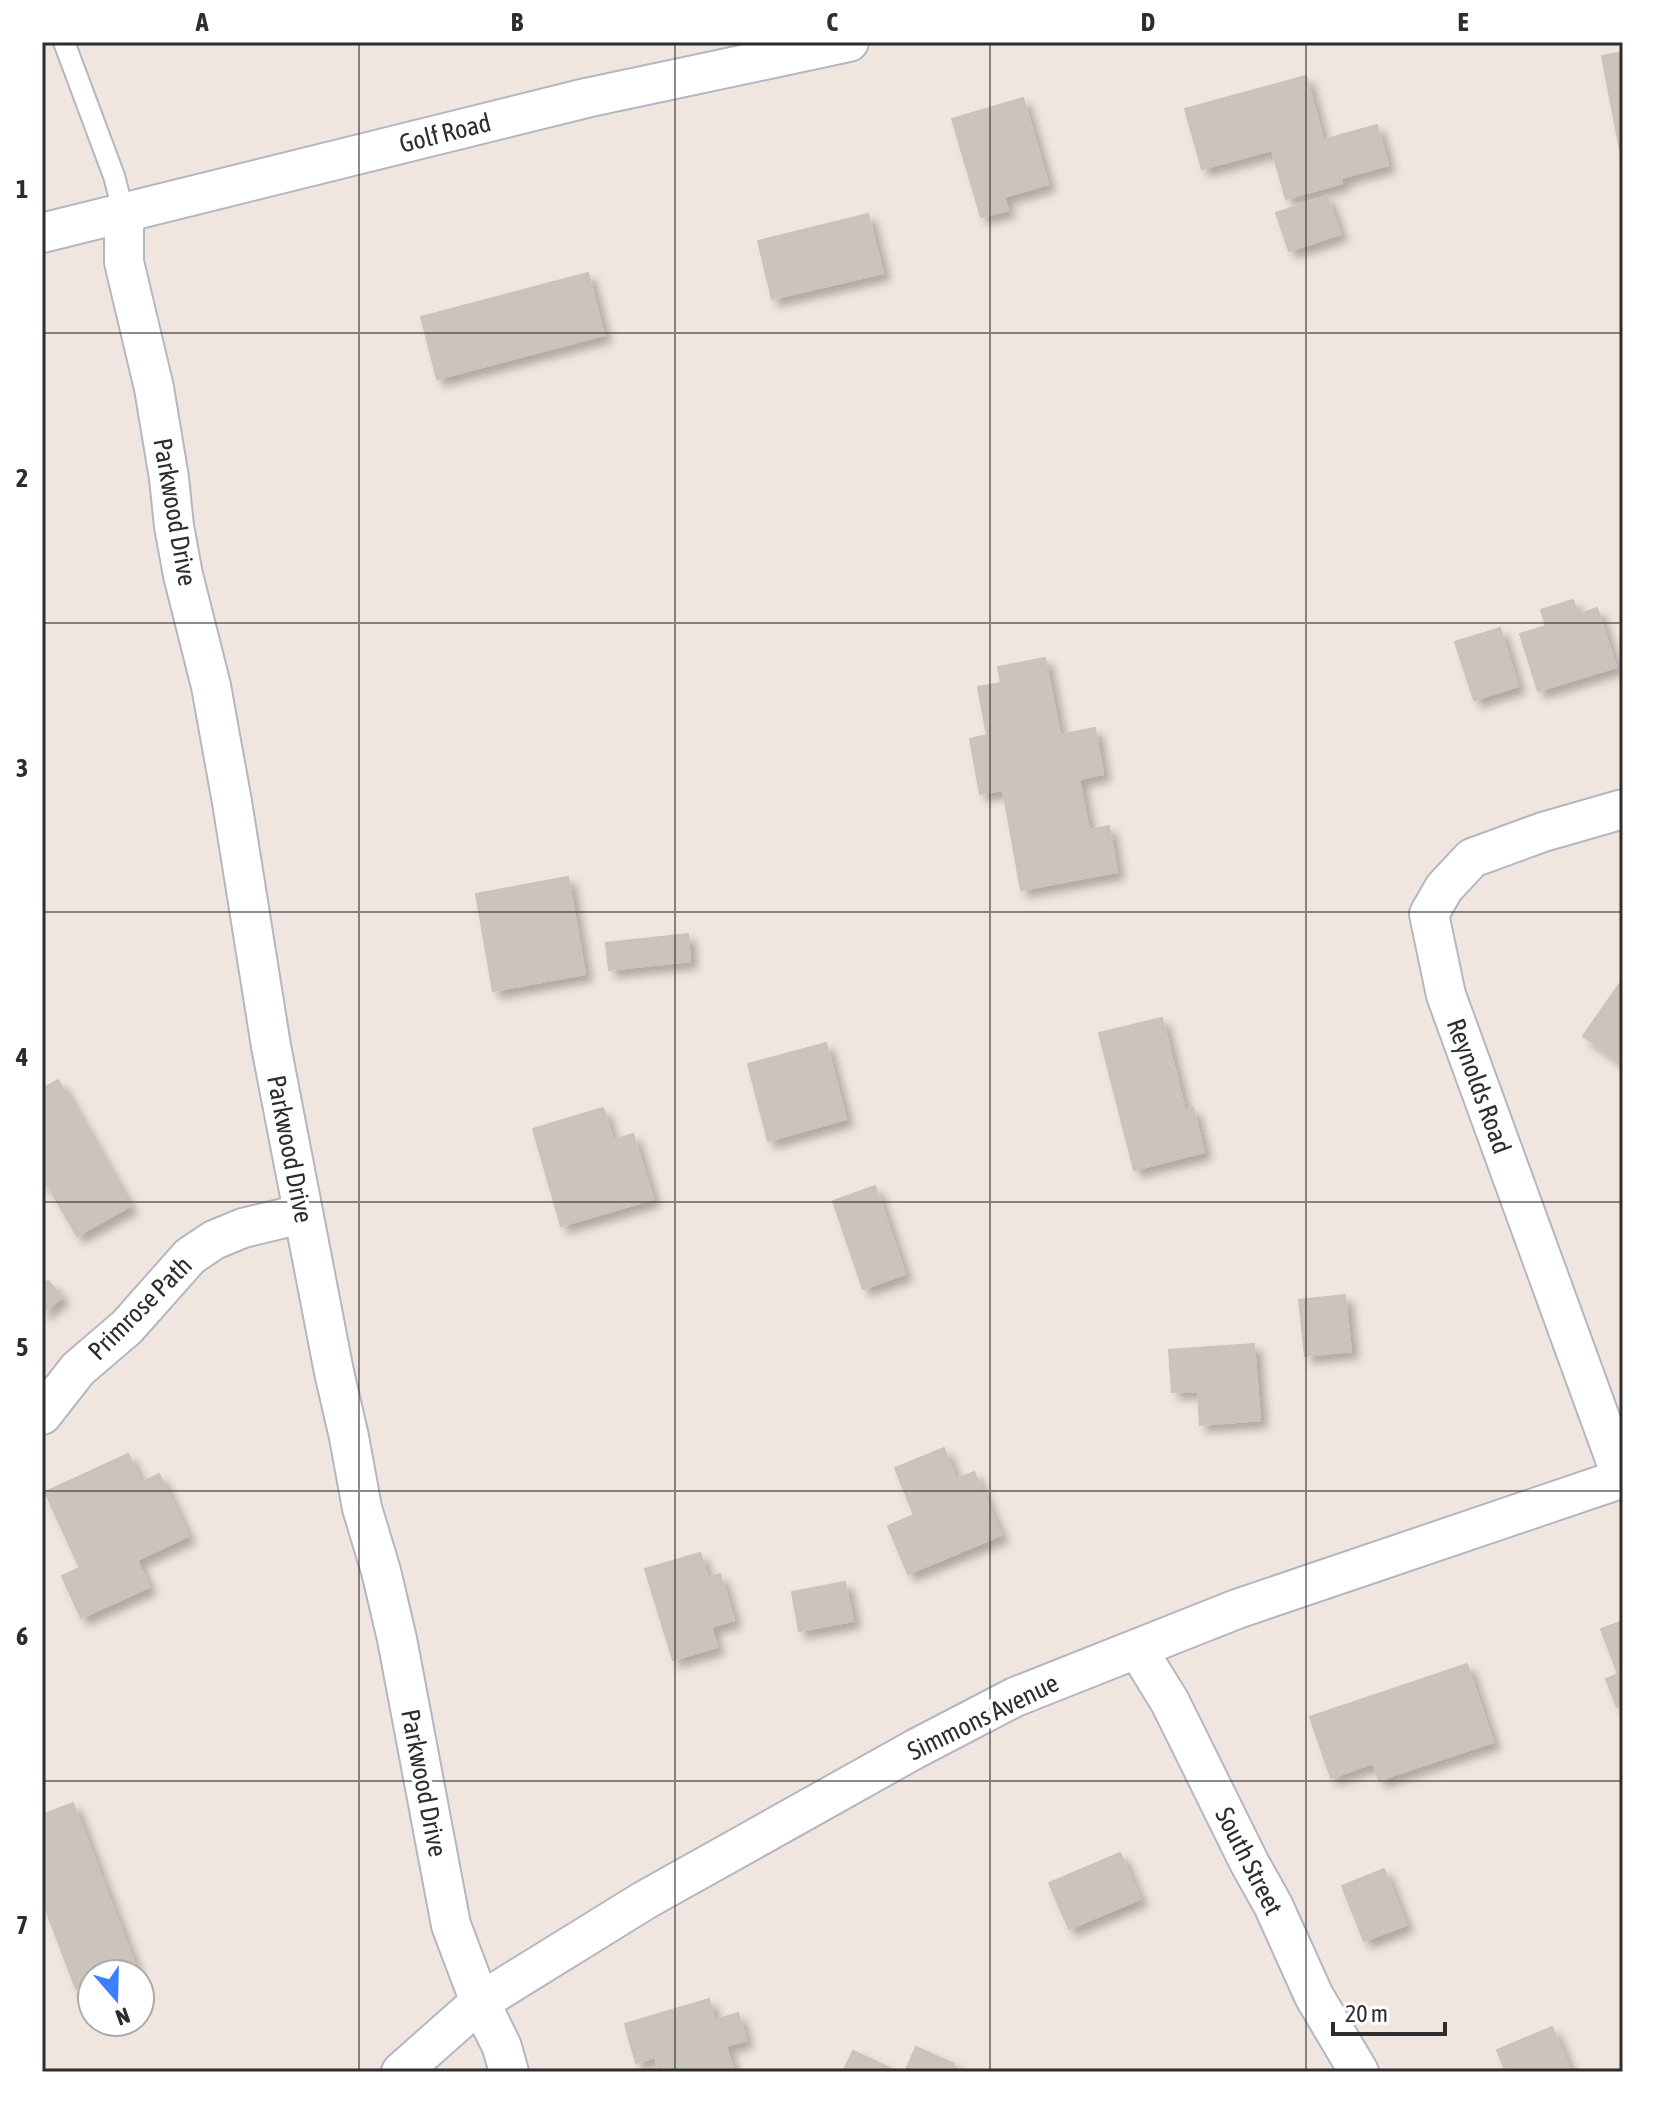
<svg xmlns="http://www.w3.org/2000/svg" width="1665" height="2114" font-family="'Asap Condensed',sans-serif">
  <style>
    .building { fill: #cbc4bd; stroke: #ccc2b8; stroke-width: 2; filter: url(#shadow) }
    .lines { fill: none; stroke-linecap: round; stroke-linejoin: round }
    .lane-casing { stroke: #b3b7c2; stroke-width: 24 }
    .street-casing { stroke: #b3b7c2; stroke-width: 42 }
    .lane { stroke: #fff; stroke-width: 20 }
    .street { stroke: #fff; stroke-width: 38 }
    .grid { fill: none; stroke: #2d2d2d; stroke-width: 2; stroke-opacity: 0.55 }
    .labels { text-anchor: middle; dominant-baseline: central; stroke-width: 8; stroke-linejoin: round; paint-order: stroke }
    .street-label { font-size: 26px; fill: #2d2d2d; stroke: #fff }
    .neatline { fill: none; stroke: #2d2d2d; stroke-width: 3 }
    .grid-label { font-size: 26px; text-anchor: middle; font-weight: bold; fill: #2d2d2d }
  </style>
  <defs>
    <filter id="shadow"><feDropShadow dx="7" dy="7" stdDeviation="4" flood-color="#0004"/></filter>
  </defs>
  <rect width="100%" height="100%" fill="#f0e6df"/>
  <path class="building" d="M 1623,52 L 1623,165 L 1602,56 Z
    M 1306,76 L 1323,140 L 1377,125 L 1388,165 L 1341,178 L 1342,183 L 1286,199 L 1272,150 L 1202,169 L 1185,109 Z
    M 1023,98 L 1048,184 L 1004,197 L 1008,210 L 981,217 L 952,119 Z
    M 1327,196 L 1340,234 L 1289,251 L 1276,213 Z
    M 868,214 L 883,273 L 772,299 L 758,241 Z
    M 588,273 L 604,335 L 437,379 L 421,317 Z
    M 1573,600 L 1578,615 L 1597,608 L 1616,667 L 1538,691 L 1520,634 L 1546,626 L 1541,610 Z
    M 1500,628 L 1518,686 L 1474,700 L 1455,642 Z
    M 1045,658 L 1060,735 L 1095,728 L 1103,774 L 1079,779 L 1089,830 L 1109,826 L 1117,872 L 1021,890 L 1003,790 L 980,794 L 970,739 L 987,735 L 978,687 L 1001,683 L 998,667 Z
    M 568,877 L 585,974 L 493,991 L 476,894 Z
    M 688,934 L 690,961 L 609,970 L 606,943 Z
    M 1623,979 L 1623,1064 L 1583,1036 Z
    M 1162,1018 L 1185,1110 L 1193,1108 L 1204,1152 L 1134,1170 L 1099,1033 Z
    M 826,1043 L 846,1119 L 768,1141 L 748,1064 Z
    M 58,1080 L 130,1206 L 77,1236 L 47,1184 L 42,1187 L 42,1089 Z
    M 603,1108 L 613,1140 L 633,1134 L 653,1199 L 561,1226 L 533,1129 Z
    M 875,1186 L 905,1274 L 863,1289 L 833,1201 Z
    M 48,1281 L 62,1297 L 42,1313 L 42,1286 Z
    M 1345,1295 L 1351,1351 L 1305,1356 L 1299,1300 Z
    M 1254,1344 L 1260,1420 L 1200,1425 L 1198,1391 L 1172,1392 L 1169,1350 Z
    M 944,1448 L 956,1479 L 974,1472 L 1001,1535 L 908,1574 L 888,1526 L 914,1515 L 895,1468 Z
    M 128,1454 L 141,1483 L 159,1474 L 188,1536 L 137,1560 L 149,1587 L 81,1618 L 62,1576 L 80,1568 L 45,1492 Z
    M 700,1553 L 708,1578 L 720,1574 L 734,1620 L 711,1627 L 717,1647 L 673,1660 L 645,1569 Z
    M 845,1582 L 853,1621 L 799,1631 L 792,1592 Z
    M 1623,1621 L 1623,1705 L 1617,1707 L 1606,1679 L 1618,1674 L 1601,1629 Z
    M 1467,1664 L 1493,1742 L 1379,1780 L 1373,1763 L 1331,1778 L 1310,1717 Z
    M 73,1803 L 135,1966 L 114,1974 L 92,1974 L 92,1982 L 76,1989 L 42,1899 L 42,1815 Z
    M 1120,1853 L 1140,1899 L 1069,1929 L 1049,1883 Z
    M 1384,1869 L 1406,1925 L 1364,1941 L 1342,1886 Z
    M 709,1999 L 715,2020 L 738,2013 L 746,2040 L 726,2046 L 734,2072 L 660,2072 L 655,2057 L 636,2063 L 625,2024 Z
    M 1552,2027 L 1571,2072 L 1506,2072 L 1497,2050 Z
    M 916,2047 L 954,2064 L 950,2072 L 905,2072 Z
    M 853,2051 L 898,2072 L 843,2072 Z"/>
  <g class="lines">
    <g class="lane-casing">
      <path id="lane" d="M 64,42 L 114,176 L 124,214"/>
    </g>
    <g class="street-casing">
      <path id="street" d="M 124,214 L 124,262 L 154,388 L 169,478 L 174,526 L 183,575 L 211,686 L 232,802 L 271,1046 L 334,1372 L 349,1437 L 362,1508 L 381,1571 L 397,1639 L 451,1925 L 480,2002 L 502,2047 L 509,2072
        M 42,233 L 586,98 L 849,42
        M 1623,809 L 1543,832 L 1472,858 L 1444,888 L 1429,914 L 1446,995 L 1615,1459 L 1623,1469
        M 42,1415 L 78,1369 L 127,1327 L 190,1256 L 214,1240 L 243,1228 L 301,1214
        M 1138,1650 L 1170,1702 L 1250,1864 L 1273,1905 L 1314,1996 L 1359,2072
        M 401,2072 L 480,2002 L 645,1900 L 915,1749 L 1015,1697 L 1237,1609 L 1623,1478"/>
    </g>
    <use href="#lane" class="lane"/>
    <use href="#street" class="street"/>
  </g>
  <path class="grid" d="M 359,42 L 359,2072M 675,42 L 675,2072M 990,42 L 990,2072M 1306,42 L 1306,2072M 42,333 L 1623,333M 42,623 L 1623,623M 42,912 L 1623,912M 42,1202 L 1623,1202M 42,1491 L 1623,1491M 42,1781 L 1623,1781"/>
  <g class="labels">
    <g class="street-label">
      <text transform="translate(445 133) rotate(-14)">Golf Road</text>
      <text transform="translate(175 512) rotate(80)">Parkwood Drive</text>
      <text transform="translate(1479 1086) rotate(70)">Reynolds Road</text>
      <text transform="translate(290 1149) rotate(79)">Parkwood Drive</text>
      <text transform="translate(140 1308) rotate(-45)">Primrose Path</text>
      <text transform="translate(983 1717) rotate(-26)">Simmons Avenue</text>
      <text transform="translate(424 1783) rotate(79)">Parkwood Drive</text>
      <text transform="translate(1249 1861) rotate(63)">South Street</text>
    </g>
  </g>
  <rect width="1665" height="2114" fill="none" stroke="#ffffff" stroke-width="88"/>
  <g transform="translate(116 1998) rotate(160)"><circle r="38" fill="#ffffff" stroke="#ababab" stroke-width="2"/>
  <path d="M0-6L14 30L0 20L-14 30Z" fill="#3d80ff"/>
  <text y="-12" font-size="22" font-weight="bold" text-anchor="middle" fill="#2d2d2d">N</text>
  </g>
  <path d="M1333 2022v12h112v-12" fill="none" stroke="#2d2d2d" stroke-width="4"/>
  <text x="1345" y="2022" font-size="24" fill="#2d2d2d" stroke="#ffffff" stroke-width="6" paint-order="stroke">20 m</text>
  <rect x="44" y="44" width="1577" height="2026" class="neatline"/>
  <g class="grid-label">
    <text x="202" y="31">A</text>
    <text x="517" y="31">B</text>
    <text x="832" y="31">C</text>
    <text x="1148" y="31">D</text>
    <text x="1463" y="31">E</text>
    <text x="22" y="198">1</text>
    <text x="22" y="487">2</text>
    <text x="22" y="777">3</text>
    <text x="22" y="1066">4</text>
    <text x="22" y="1356">5</text>
    <text x="22" y="1645">6</text>
    <text x="22" y="1934">7</text>
  </g>
</svg>
